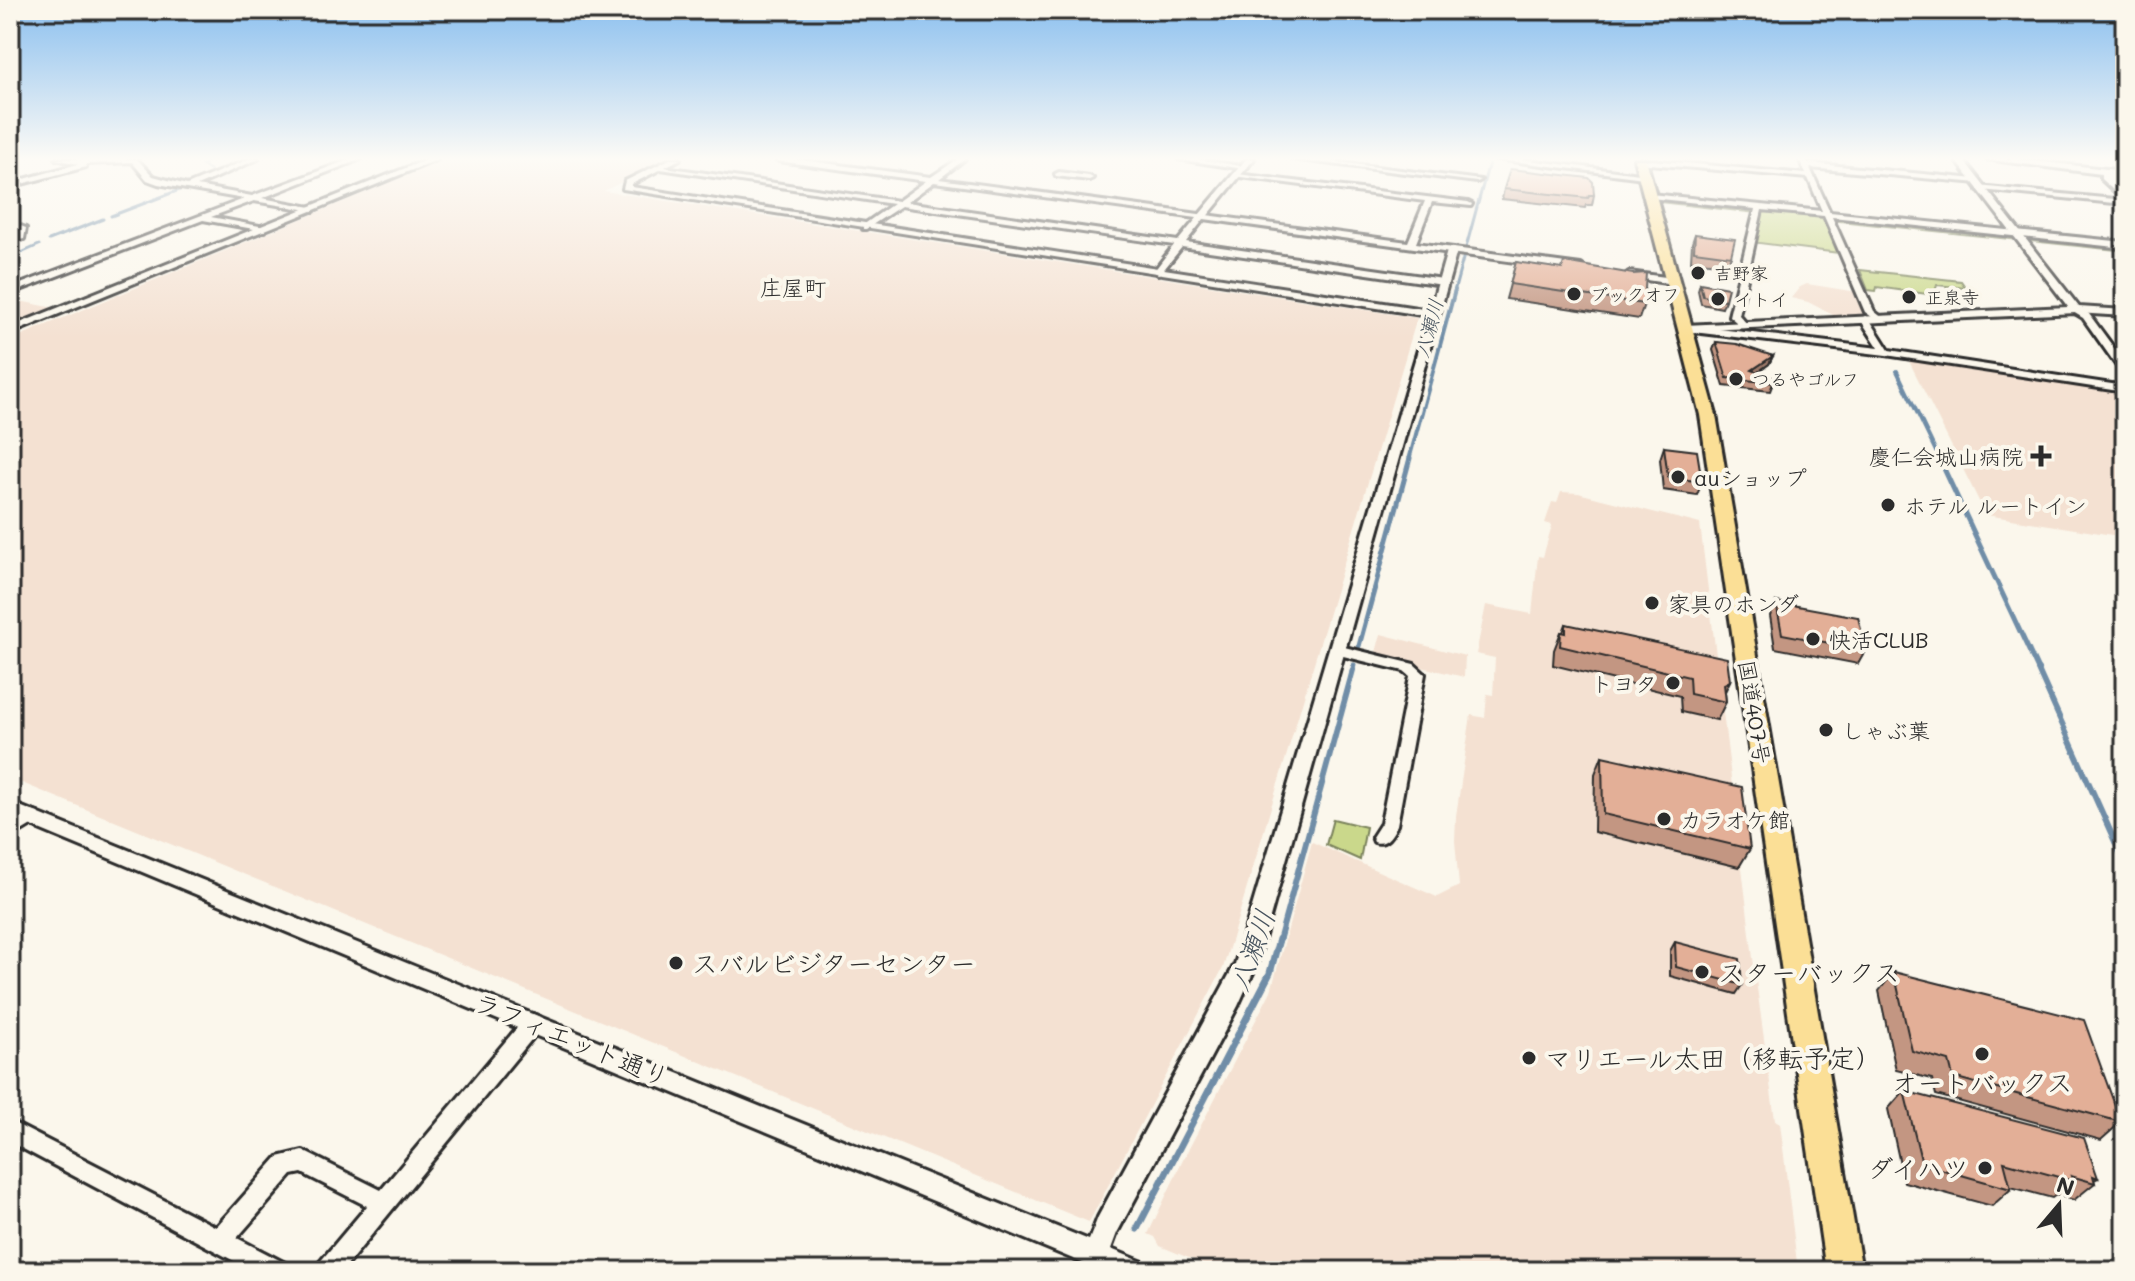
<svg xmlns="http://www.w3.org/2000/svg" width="2135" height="1281" font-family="Mali,'Klee One',sans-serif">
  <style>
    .built { fill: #f4e1d2 }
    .green { fill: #cad88b; stroke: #7a825b; stroke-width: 2 }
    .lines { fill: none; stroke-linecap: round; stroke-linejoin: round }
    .stream-far4 { stroke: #6f8da7; stroke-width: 3 }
    .stream-far3 { stroke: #6f8da7; stroke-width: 4 }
    .stream-far2 { stroke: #6f8da7; stroke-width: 5 }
    .stream-far1 { stroke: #6f8da7; stroke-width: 6 }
    .stream { stroke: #6f8da7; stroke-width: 7 }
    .minor-casing { stroke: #2b2b2b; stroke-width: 6 }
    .tertiary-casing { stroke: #2b2b2b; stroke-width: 6 }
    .secondary-casing { stroke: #2b2b2b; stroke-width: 6 }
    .trunk-casing { stroke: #2b2b2b; stroke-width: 6 }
    .minor { fill: #fbf7ec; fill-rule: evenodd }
    .tertiary { fill: #fbf7ec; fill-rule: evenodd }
    .secondary { fill: #fbf7ec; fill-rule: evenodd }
    .trunk { fill: #fbdf96; fill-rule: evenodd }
    .wall { fill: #c39682; stroke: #2b2b2b; stroke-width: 2 }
    .shaded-wall { fill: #9f7a6a; stroke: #2b2b2b; stroke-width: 2 }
    .building { fill: #e3af97; stroke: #2b2b2b; stroke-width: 2 }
    .poi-dot { fill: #2b2b2b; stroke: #fbf7ec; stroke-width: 3 }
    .labels { text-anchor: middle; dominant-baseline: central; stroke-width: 8; stroke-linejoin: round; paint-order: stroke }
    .far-poi-label { font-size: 18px; fill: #2b2b2b; stroke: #fbf7ec; text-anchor: start }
    .far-water-label { font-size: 20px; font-style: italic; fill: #48545f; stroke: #fbf7ec }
    .far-quarter-label { font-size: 22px; fill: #2b2b2b; stroke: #fbf7ec }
    .poi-label { font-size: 22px; fill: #2b2b2b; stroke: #fbf7ec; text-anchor: start }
    .street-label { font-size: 22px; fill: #2b2b2b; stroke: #fbf7ec }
    .near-poi-label { font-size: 26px; fill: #2b2b2b; stroke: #fbf7ec; text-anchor: start }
    .near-street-label { font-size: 26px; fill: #2b2b2b; stroke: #fbf7ec }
    .near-water-label { font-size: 28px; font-style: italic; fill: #48545f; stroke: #fbf7ec }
  </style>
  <rect width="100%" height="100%" fill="#fbf7ec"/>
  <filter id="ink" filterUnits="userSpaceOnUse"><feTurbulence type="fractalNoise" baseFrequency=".0125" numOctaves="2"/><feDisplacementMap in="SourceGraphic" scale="16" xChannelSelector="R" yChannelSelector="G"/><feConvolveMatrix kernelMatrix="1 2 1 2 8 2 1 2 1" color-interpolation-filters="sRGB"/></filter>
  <g filter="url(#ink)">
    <path class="built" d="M 446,159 L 667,159 L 604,191 L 1417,318 L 1223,968 L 1089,1222 L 10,778 L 10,340 Z
      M 1807,284 L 1857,292 L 1866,316 L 1835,316 L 1808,302 L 1791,298 L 1800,287 Z
      M 10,299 L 54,308 L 10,326 Z
      M 1908,359 L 2120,390 L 2125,398 L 2125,537 L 1986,515 Z
      M 1561,492 L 1578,493 L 1700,524 L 1753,958 L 1775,1120 L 1780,1123 L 1798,1271 L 1220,1271 L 1160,1246 L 1155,1237 L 1148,1234 L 1183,1160 L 1271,991 L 1312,842 L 1437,897 L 1459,886 L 1455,841 L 1456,816 L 1471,715 L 1485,718 L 1487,694 L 1493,695 L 1495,658 L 1476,654 L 1486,605 L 1532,614 L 1538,556 L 1543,557 L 1552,525 L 1545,523 L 1552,502 L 1557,503 Z
      M 1381,634 L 1465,656 L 1464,677 L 1375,656 Z"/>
    <path class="green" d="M 1650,196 L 2125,246 L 2125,251 L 1830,220 L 1847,254 L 1751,242 L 1757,213 L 1651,201 Z
      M 1860,270 L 1961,281 L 1966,288 L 1937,285 L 1934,295 L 1877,287 L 1876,291 L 1868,290 Z
      M 1333,819 L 1366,827 L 1360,860 L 1326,845 Z"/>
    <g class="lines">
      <path class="stream-far4" d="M 210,170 L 202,165 L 211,159
        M 111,216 L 182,189
        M 49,240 L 103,219
        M 10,258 L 39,245
        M 1454,292 L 1490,159"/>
      <path class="stream-far3" d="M 1897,371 L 1940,460
        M 1409,460 L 1455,290"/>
      <path class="stream-far2" d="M 1939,458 L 2039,672
        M 1359,646 L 1410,458
        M 1352,672 L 1354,665"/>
      <path class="stream-far1" d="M 2038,670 L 2125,864
        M 1279,941 L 1353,670"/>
      <path class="stream" d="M 1137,1229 L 1270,973 L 1279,939"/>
      <g class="minor-casing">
        <path id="minor" d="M 56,159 L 137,159 L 153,176 L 187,185 L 249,159 L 258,159 L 197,186 L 252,196 L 351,159 L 361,159 L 262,198 L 311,207 L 314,207 L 314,211 L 254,201 L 211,217 L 265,227 L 265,231 L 203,220 L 10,294 L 10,288 L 244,199 L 158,184 L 147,180 L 132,162 L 86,164 L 86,167 L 10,187 L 10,183 L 78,164 Z
          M 776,159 L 794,159 L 931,177 L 958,159 L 965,159 L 939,179 L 1408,242 L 1425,201 L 1233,176 L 1237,174 L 1468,202 L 1472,204 L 1471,206 L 1432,202 L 1416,243 L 1581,265 L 1585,268 L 1581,271 L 1204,219 L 1186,242 L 1443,279 L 1447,282 L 1443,285 L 1182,247 L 1161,273 L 1158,274 L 1154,271 L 1174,245 L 901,206 L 866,229 L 863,229 L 863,225 L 893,204 L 654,168 L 658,166 L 898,201 L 926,181 L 779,161 ZM 934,182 L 1197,218 L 1178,241 L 907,202 Z
          M 1178,159 L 1197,159 L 1248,167 L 1244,169 Z
          M 1292,159 L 1313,159 L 1481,180 L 1477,182 Z
          M 1641,159 L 1806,174 L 1799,159 L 1806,159 L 1808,163 L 1976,179 L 1980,181 L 1979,183 L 1810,168 L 1830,212 L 2125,242 L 2125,248 L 1832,217 L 1874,311 L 1884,319 L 1879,322 L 1865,312 L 1824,216 L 1762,210 L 1739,315 L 1748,325 L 1743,328 L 1729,316 L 1755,209 L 1650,198 L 1646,196 L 1650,194 L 1822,211 L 1808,178 L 1638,163 Z
          M 1059,172 L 1089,176 L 1093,178 L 1089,180 L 1056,176 L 1055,174 Z
          M 1978,186 L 2125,200 L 2125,204 L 1981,190 L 1978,190 Z
          M 10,222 L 26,228 L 24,239 L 10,242 L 10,237 L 17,235 L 19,231 L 10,227 Z
          M 1629,272 L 1673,278 L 1677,281 L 1673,284 L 1626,277 L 1625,275 Z
          M 2076,307 L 2089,314 L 2125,363 L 2125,373 L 2121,372 L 2083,318 L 2073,312 L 2073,308 Z
          M 1865,316 L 1868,317 L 1889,350 L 2125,386 L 2125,392 L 1886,355 L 1685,331 L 1680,328 L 1685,325 L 1879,348 L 1860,319 Z
          M 1336,645 L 1414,664 L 1425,674 L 1397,825 C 1392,835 1386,846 1374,842 L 1372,837 L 1381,823 L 1410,676 L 1404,671 L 1331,653 L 1329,650 L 1331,647 Z
          M 32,811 L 38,813 L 40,817 L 38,821 L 10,838 L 10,823 Z
          M 533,1014 L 540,1017 L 543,1023 L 540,1029 L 342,1271 L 315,1271 L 319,1263 L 367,1206 L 302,1173 L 292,1175 L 237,1238 L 285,1263 L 289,1271 L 253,1271 L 10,1142 L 10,1121 L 216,1227 L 278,1157 L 303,1151 L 381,1190 L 526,1017 Z"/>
      </g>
      <g class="tertiary-casing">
        <path id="tertiary" d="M 428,159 L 439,159 L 10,334 L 10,327 Z
          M 670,159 L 680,159 L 632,184 L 632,187 L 1430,310 L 1447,251 L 1452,248 L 1457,251 L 1257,964 L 1238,1006 L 1117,1233 L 1111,1249 L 1143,1262 L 1147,1271 L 1102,1271 L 10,817 L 10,802 L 1089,1240 L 1098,1217 L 1235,964 L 1428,316 L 623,189 L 625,181 Z
          M 1246,159 L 1254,159 L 1205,219 L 1199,219 L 1199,215 Z
          M 1495,159 L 1520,159 L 1648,175 L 1644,178 Z
          M 1955,159 L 1963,159 L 2079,307 L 2125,310 L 2125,316 L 2076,313 L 1685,331 L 1680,328 L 1685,325 L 2068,307 Z
          M 2101,170 L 2107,170 L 2125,183 L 2125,190 L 2117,185 L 2125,193 L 2125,201 L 2101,179 Z"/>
      </g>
      <g class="secondary-casing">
        <path id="secondary" d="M 1985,159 L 2016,159 L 2125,171 L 2125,177 Z"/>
      </g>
      <g class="trunk-casing">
        <path id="trunk" d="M 1634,159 L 1646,159 L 1716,415 L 1862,1271 L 1826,1271 L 1700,415 Z"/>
      </g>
      <use href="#minor" class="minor"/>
      <use href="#tertiary" class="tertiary"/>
      <use href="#secondary" class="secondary"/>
      <use href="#trunk" class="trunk"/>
    </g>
    <path class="wall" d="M 1504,189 L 1594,195 L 1592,205 L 1586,205 L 1585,208 L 1502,199 Z
      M 1695,234 L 1731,256 L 1727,265 L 1691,261 L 1692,243 Z
      M 1516,262 L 1644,304 L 1639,319 L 1506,299 Z
      M 1700,283 L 1725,300 L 1722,308 L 1701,304 L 1698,290 Z
      M 1716,342 L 1773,356 L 1769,364 L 1758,372 L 1773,383 L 1770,391 L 1724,386 L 1713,350 Z
      M 1664,447 L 1702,482 L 1697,495 L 1663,490 L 1660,459 Z
      M 1776,602 L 1866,650 L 1858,664 L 1775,648 L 1770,616 Z
      M 1566,624 L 1725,692 L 1726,702 L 1717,720 L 1681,712 L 1680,696 L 1553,665 L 1554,650 L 1561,632 L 1563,632 Z
      M 1602,756 L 1750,849 L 1739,867 L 1594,832 L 1595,774 Z
      M 1675,942 L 1742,985 L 1736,994 L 1670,976 L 1670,951 Z
      M 1894,972 L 2121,1122 L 2101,1140 L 1936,1095 L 1932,1079 L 1896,1070 L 1879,991 Z
      M 1904,1091 L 2098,1178 L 2094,1180 L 2095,1183 L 2074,1200 L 2056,1195 L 2052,1198 L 2011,1187 L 2011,1189 L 1992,1206 L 1904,1182 L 1888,1109 Z"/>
    <path class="shaded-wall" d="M 1773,356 L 1769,364 L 1749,378 L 1752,370 Z
      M 1730,681 L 1721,700 L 1724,684 Z"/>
    <path class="building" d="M 1510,169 L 1589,178 L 1593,182 L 1594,195 L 1589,195 L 1588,198 L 1504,189 Z
      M 1695,234 L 1735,239 L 1731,256 L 1694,251 Z
      M 1516,262 L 1562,269 L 1564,262 L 1633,274 L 1646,273 L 1644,304 L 1510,284 Z
      M 1700,283 L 1728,288 L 1725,300 L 1703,296 Z
      M 1716,342 L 1737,344 L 1773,356 L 1752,370 L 1774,378 L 1773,383 L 1727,378 Z
      M 1664,447 L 1697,451 L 1702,482 L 1668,477 Z
      M 1776,602 L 1858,617 L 1866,650 L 1782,634 Z
      M 1566,624 L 1727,658 L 1730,681 L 1724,684 L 1726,702 L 1690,694 L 1689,677 L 1560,646 L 1561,632 L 1566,633 Z
      M 1602,756 L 1742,787 L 1750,849 L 1603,814 Z
      M 1675,942 L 1740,959 L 1742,985 L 1676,967 Z
      M 1894,972 L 2084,1020 L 2121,1122 L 1953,1077 L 1949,1061 L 1912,1051 Z
      M 1904,1091 L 2084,1138 L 2098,1178 L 2093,1176 L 2095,1183 L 2071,1176 L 2073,1181 L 2004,1162 L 2011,1189 L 1922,1164 Z"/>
  </g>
  <linearGradient id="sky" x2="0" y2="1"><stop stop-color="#8abfef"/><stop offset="0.47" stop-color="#fdfbf6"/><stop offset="1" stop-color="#fdfbf6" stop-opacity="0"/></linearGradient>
  <rect width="2135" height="338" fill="url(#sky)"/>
  <g class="poi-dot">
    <circle cx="1698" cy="273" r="8"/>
    <circle cx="1574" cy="294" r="8"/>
    <circle cx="1909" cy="297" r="8"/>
    <circle cx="1718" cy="299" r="8"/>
    <circle cx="1736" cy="379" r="8"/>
    <path d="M2037 444h8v8h8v8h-8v8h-8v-8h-8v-8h8z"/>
    <circle cx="1678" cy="477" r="8"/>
    <circle cx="1888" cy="505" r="8"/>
    <circle cx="1652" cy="603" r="8"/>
    <circle cx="1813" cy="639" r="8"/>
    <circle cx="1673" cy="683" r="8"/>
    <circle cx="1826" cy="730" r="8"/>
    <circle cx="1664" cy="819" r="8"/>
    <circle cx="676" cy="963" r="8"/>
    <circle cx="1702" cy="972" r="8"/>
    <circle cx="1982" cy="1054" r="8"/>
    <circle cx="1529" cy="1058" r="8"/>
    <circle cx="1985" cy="1168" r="8"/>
  </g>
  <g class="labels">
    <g class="far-poi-label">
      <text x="1714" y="273">吉野家</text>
      <text x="1590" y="294">ブックオフ</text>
      <text x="1925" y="297">正泉寺</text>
      <text x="1734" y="299">イトイ</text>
      <text x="1752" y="379">つるやゴルフ</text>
    </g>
    <g class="far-water-label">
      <text transform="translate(1428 328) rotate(-75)">八瀬川</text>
    </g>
    <g class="far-quarter-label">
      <text x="793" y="287">庄屋町</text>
    </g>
    <g class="poi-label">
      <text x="2023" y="456" text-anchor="end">慶仁会城山病院</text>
      <text x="1694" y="477">auショップ</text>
      <text x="1904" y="505">ホテル ルートイン</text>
      <text x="1668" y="603">家具のホンダ</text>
      <text x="1829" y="639">快活CLUB</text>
      <text x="1657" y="683" text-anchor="end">トヨタ</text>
      <text x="1842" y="730">しゃぶ葉</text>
      <text x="1680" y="819">カラオケ館</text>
    </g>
    <g class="street-label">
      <text transform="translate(1755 712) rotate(81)">国道407号</text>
    </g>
    <g class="near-poi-label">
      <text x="692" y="963">スバルビジターセンター</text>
      <text x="1718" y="972">スターバックス</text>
      <text x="1545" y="1058">マリエール太田（移転予定）</text>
      <text x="1982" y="1082" text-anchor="middle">オートバックス</text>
      <text x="1969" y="1168" text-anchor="end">ダイハツ</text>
    </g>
    <g class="near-street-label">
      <text transform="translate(572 1039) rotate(22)">ラフィエット通り</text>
    </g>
    <g class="near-water-label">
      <text transform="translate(1251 950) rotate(-70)">八瀬川</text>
    </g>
  </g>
  <rect width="2135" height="1281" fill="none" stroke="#fbf7ec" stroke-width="40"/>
  <rect x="20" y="20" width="2095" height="1241" fill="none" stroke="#2b2b2b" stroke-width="3" filter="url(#ink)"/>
  <g transform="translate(2059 1205) rotate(19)" stroke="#fbf7ec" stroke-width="6" paint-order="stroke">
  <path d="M0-6L14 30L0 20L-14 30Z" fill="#2b2b2b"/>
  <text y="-12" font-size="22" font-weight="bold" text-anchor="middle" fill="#2b2b2b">N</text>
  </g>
</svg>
